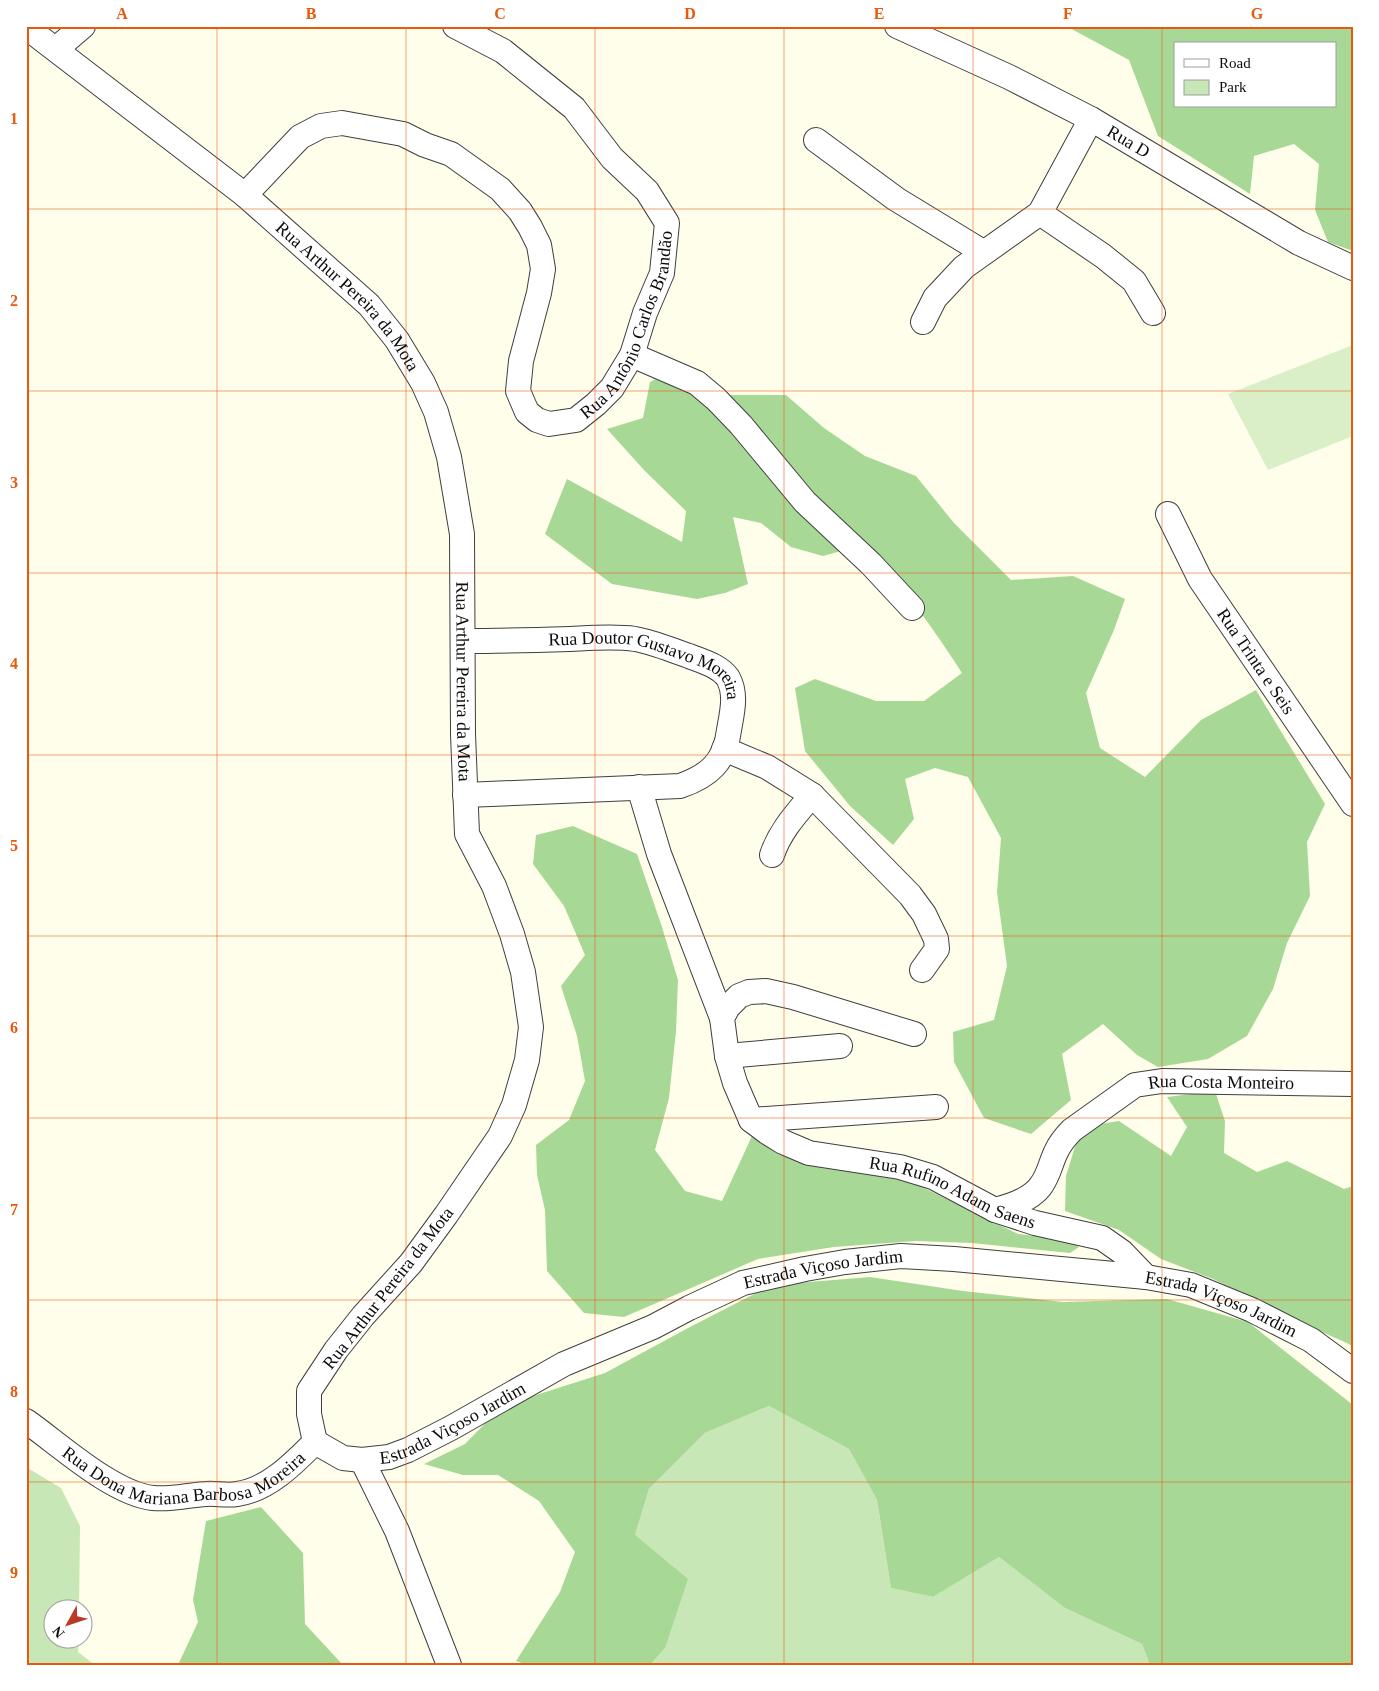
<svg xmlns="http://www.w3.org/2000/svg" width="1379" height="1691" font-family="Georgia,serif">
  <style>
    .green { fill: #c7e7b6 }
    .forest { fill: #a8d896; fill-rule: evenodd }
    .pitch { fill: #daefc8 }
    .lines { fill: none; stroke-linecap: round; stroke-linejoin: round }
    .minor-casing { stroke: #3f3f3f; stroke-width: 26 }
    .minor { stroke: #fff; stroke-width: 24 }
    .grid { fill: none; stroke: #e8590c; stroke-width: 1; stroke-opacity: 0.55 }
    .labels { text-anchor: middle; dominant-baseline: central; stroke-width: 5; stroke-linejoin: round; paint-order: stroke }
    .street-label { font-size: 18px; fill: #0c0c0c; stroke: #fff }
    .neatline { fill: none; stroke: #e8590c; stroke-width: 2 }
    .grid-label { font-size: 16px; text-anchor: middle; font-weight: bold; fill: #e8590c }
  </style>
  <rect width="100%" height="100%" fill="#fffeeb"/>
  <path class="green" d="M 769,1406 L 849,1449 L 877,1500 L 891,1588 L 933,1597 L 999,1557 L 1065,1608 L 1142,1644 L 1150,1665 L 650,1665 L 665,1648 L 635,1535 L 649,1489 L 705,1433 Z
    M 26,1467 L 61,1488 L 80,1526 L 79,1608 L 52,1608 L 52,1638 L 79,1639 L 78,1652 L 95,1665 L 26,1665 Z"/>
  <path class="forest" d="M 1066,26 L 1353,26 L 1353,251 L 1328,242 L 1315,210 L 1319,164 L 1294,144 L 1254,156 L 1250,194 L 1158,136 L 1129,60 ZM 1175,44 L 1335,44 L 1335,106 L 1175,106 Z
    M 666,374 L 714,395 L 786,395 L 824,428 L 865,456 L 916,476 L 954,523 L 1011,580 L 1073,576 L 1125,599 L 1114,630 L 1086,693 L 1100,748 L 1145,777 L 1201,720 L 1256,690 L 1325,804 L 1307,842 L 1310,896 L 1287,943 L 1273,989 L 1247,1036 L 1208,1059 L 1158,1067 L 1137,1055 L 1103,1024 L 1062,1054 L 1071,1100 L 1031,1134 L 984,1118 L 954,1062 L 953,1032 L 994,1020 L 1007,966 L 997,892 L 1001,838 L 968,777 L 935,768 L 905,779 L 914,819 L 893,845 L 850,806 L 805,751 L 795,688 L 815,679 L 876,701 L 924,701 L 962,673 C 932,626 902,586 866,544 L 823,556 L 791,547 L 761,523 L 733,517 L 748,584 L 725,593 L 697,599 L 612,584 L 545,534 L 567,479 L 682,542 L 686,511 L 644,470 L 607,429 L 643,418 L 650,382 Z
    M 573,826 L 637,854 L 662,927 L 678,980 L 676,1031 L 669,1098 L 655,1150 L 685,1191 L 722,1201 L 752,1136 L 779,1155 L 849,1169 L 902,1177 L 1018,1234 L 1065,1239 L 1079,1247 L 1070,1253 L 972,1243 L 916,1241 L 834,1247 L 758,1259 L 624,1317 L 584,1313 L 547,1271 L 545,1210 L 537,1175 L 536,1145 L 569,1120 L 585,1081 L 577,1036 L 561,986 L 585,955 L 564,906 L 533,864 L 536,835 Z
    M 1215,1091 L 1225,1121 L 1224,1153 L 1257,1172 L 1287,1161 L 1344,1189 L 1353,1186 L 1353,1348 L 1349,1344 L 1293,1319 L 1213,1279 L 1161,1259 L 1119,1230 L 1065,1211 L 1066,1176 L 1081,1127 L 1119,1121 L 1171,1156 L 1187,1127 L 1167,1097 Z
    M 870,1277 L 963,1291 L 1063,1302 L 1167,1299 L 1248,1322 L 1353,1405 L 1353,1665 L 1150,1665 L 1142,1644 L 1065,1608 L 999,1557 L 933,1597 L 891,1588 L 877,1500 L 849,1449 L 769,1406 L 705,1433 L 649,1489 L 635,1535 L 688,1579 L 665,1648 L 650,1665 L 527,1665 L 516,1661 L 560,1592 L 575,1552 L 539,1501 L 498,1475 L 463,1475 L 424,1464 L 465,1444 L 502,1406 L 605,1373 L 688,1328 L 772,1285 Z
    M 261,1507 L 303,1553 L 305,1624 L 343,1665 L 178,1665 L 198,1622 L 193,1600 L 206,1521 Z"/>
  <path class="pitch" d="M 1353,345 L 1353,436 L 1268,470 L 1228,394 Z"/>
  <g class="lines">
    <g class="minor-casing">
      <g id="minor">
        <path id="s1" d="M 897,26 L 1009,77 L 1091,119 L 1299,243 L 1353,268"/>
        <path id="s2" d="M 26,27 L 245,195 L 369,305 L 397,340 L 423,383 L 436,412 L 449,457 L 462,534 L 463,734 L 467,834 L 494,886 L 512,934 L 523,972 L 531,1027 L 527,1060 L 514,1105 L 500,1136 L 446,1215 L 411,1263 L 363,1316 L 336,1350 L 309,1391 L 309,1414 L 315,1442"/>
        <path d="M 56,49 L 83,26"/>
        <path d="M 816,140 L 896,199 L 983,252"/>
        <path id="s3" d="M 245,195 L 300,137 L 321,126 L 342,123 L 403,134 L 425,145 L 451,154 L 500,189 L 520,211 L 530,227 L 539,245 L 543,269 L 539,293 L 521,361 L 518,391 L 527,412 L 537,420 L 549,424 L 576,420 L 596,404 L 612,388 L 632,355 L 645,313 L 662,273 L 667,223 L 647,191 L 612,158 L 574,108 L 503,51 L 455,26"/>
        <path d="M 1040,213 L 1103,256 L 1134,281 L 1153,313"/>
        <path d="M 923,322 L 935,298 L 964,267 L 1040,213 L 1091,119"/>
        <path d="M 632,355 L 697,383 L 716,399 L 741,425 L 805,502 L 871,564 L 912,608"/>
        <path id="s4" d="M 1168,514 L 1200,579 L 1353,804"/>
        <path id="s5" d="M 464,641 C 499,641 535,640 570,639 C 591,638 614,636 635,639 C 653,642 671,650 689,656 C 702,661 720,666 728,678 C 737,694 732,713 729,730 C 725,762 709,776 680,786 L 465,795"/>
        <path d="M 724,749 L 767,767 L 812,795 L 910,895 L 924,914 L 936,939 L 937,949 L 922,970"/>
        <path d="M 639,787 L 659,854 L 722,1018"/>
        <path d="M 772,855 C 780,831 796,814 812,795"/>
        <path id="s6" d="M 914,1034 L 793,997 L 766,991 L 749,992 L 739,996 L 728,1007 L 722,1018 L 727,1056 L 735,1083 L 751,1120 L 767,1132 L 783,1142 L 809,1153 L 900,1167 L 933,1177 L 995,1210 L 1035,1223 L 1102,1238 L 1122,1252 L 1146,1277"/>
        <path d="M 727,1056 L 840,1046"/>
        <path d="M 751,1120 L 936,1107"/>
        <path id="s7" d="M 995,1210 C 1011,1206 1033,1199 1042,1184 C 1049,1174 1051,1162 1056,1152 C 1060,1143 1066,1136 1072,1130 L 1135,1085 L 1162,1081 L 1353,1084"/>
        <path id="s8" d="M 26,1421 C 59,1444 113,1494 153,1498 C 171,1500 188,1495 206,1494 C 216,1493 227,1496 237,1494 C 268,1490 294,1463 315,1442"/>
        <path id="s9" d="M 315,1442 L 343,1458 L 362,1460 L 389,1457 L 408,1450 L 451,1428 L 564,1364 L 653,1327 L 689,1308 L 743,1283 L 805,1269 L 845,1262 L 901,1256 L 954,1259 L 1146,1277 L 1191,1285 L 1252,1310 L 1311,1340 L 1353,1371"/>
        <path d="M 362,1460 L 397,1531 L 449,1665"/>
      </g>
    </g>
    <use href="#minor" class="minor"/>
  </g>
  <path class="grid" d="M 217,26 L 217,1665M 406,26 L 406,1665M 595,26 L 595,1665M 784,26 L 784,1665M 973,26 L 973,1665M 1162,26 L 1162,1665M 26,209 L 1353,209M 26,391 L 1353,391M 26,573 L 1353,573M 26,755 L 1353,755M 26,936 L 1353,936M 26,1118 L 1353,1118M 26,1300 L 1353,1300M 26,1482 L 1353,1482"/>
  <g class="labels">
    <g class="street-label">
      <text stroke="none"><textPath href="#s1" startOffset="259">Rua D</textPath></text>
      <text stroke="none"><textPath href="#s2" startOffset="421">Rua Arthur Pereira da Mota</textPath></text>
      <text stroke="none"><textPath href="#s3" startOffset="705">Rua Antônio Carlos Brandão</textPath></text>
      <text stroke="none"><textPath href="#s4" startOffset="172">Rua Trinta e Seis</textPath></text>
      <text stroke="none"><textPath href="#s5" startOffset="190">Rua Doutor Gustavo Moreira</textPath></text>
      <text stroke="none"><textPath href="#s2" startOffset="841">Rua Arthur Pereira da Mota</textPath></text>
      <text stroke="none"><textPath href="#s7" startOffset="281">Rua Costa Monteiro</textPath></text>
      <text stroke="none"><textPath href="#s6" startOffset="534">Rua Rufino Adam Saens</textPath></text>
      <text stroke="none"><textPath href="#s9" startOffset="555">Estrada Viçoso Jardim</textPath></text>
      <text transform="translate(388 1288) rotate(-52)">Rua Arthur Pereira da Mota</text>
      <text stroke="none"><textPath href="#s9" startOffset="960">Estrada Viçoso Jardim</textPath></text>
      <text stroke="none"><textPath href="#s9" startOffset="150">Estrada Viçoso Jardim</textPath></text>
      <text stroke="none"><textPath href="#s8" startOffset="180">Rua Dona Mariana Barbosa Moreira</textPath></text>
    </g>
  </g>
  <rect width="1379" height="1691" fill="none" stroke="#ffffff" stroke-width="55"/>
  <rect x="1174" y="42" width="162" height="65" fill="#ffffff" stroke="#9e9e9e"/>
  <rect x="1184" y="59" width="25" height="8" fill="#ffffff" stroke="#9e9e9e"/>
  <text x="1219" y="68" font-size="15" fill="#0c0c0c">Road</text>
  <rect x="1184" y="80" width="25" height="15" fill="#c7e7b6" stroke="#9e9e9e"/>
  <text x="1219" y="92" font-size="15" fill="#0c0c0c">Park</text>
  <g transform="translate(68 1624) rotate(230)"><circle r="24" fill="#ffffff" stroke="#9e9e9e"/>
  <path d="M0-4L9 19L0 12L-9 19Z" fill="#b83b28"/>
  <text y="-8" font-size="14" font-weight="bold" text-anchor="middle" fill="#0c0c0c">N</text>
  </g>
  <rect x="28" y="28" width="1324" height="1636" class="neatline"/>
  <g class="grid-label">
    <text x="122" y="19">A</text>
    <text x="311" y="19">B</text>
    <text x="500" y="19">C</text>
    <text x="690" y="19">D</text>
    <text x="879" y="19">E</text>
    <text x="1068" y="19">F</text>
    <text x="1257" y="19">G</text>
    <text x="14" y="124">1</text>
    <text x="14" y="306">2</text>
    <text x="14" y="488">3</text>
    <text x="14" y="669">4</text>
    <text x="14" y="851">5</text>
    <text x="14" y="1033">6</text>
    <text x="14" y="1215">7</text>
    <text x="14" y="1397">8</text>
    <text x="14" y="1578">9</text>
  </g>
</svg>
